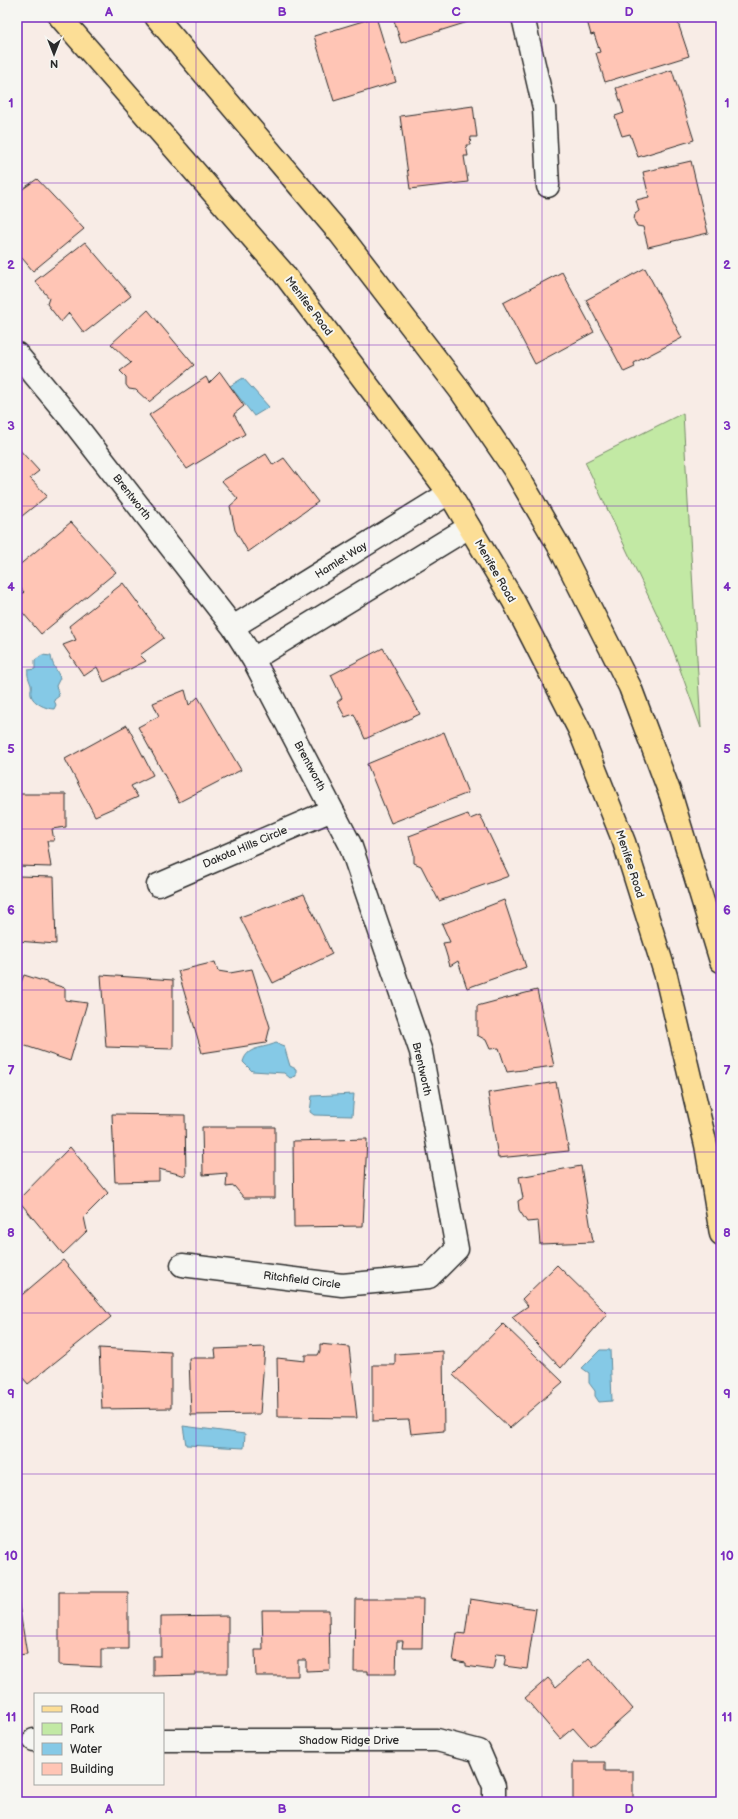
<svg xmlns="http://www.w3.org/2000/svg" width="738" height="1819" font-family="'Balsamiq Sans',sans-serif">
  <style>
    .green { fill: #c2e9a4; stroke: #768a68 }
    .water { fill: #85c9e6; stroke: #618a9b }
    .building { fill: #ffc5b5; stroke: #2b2b2b }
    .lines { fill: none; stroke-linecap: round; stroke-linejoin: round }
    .minor-casing { stroke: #2b2b2b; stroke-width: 25 }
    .primary-casing { stroke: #2b2b2b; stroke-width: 25 }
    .minor { stroke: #f6f6f2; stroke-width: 22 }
    .primary { stroke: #fcde96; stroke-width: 22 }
    .grid { fill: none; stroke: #7b2cbf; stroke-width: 1; stroke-opacity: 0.55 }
    .labels { text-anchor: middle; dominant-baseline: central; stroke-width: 4; stroke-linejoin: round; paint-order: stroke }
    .street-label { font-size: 11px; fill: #2b2b2b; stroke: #f6f6f2 }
    .neatline { fill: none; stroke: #7b2cbf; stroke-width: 1.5 }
    .grid-label { font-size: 13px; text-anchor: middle; font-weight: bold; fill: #7b2cbf }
  </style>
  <rect width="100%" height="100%" fill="#f8ece6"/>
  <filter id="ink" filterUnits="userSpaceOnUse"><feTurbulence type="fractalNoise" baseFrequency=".025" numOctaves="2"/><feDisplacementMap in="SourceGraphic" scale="8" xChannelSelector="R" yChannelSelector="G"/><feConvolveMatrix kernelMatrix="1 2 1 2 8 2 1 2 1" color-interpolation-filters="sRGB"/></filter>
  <g filter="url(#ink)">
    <path class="green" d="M 683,413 L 685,450 L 701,728 L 671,644 L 585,462 Z"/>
    <path class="water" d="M 243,378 L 269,407 L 254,416 L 230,386 Z
      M 42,655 L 51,656 C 52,665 57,670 60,678 L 56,686 L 59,696 L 54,700 L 56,705 L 54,709 C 46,709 33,703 31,695 C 30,691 32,688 31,685 C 29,679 27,676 28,670 L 35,669 L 35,660 Z
      M 276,1043 L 284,1046 L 290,1066 L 296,1069 L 296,1076 L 290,1078 L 284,1073 L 252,1071 L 243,1062 C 247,1046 263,1049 276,1043 Z
      M 354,1094 L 352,1116 L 314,1115 L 310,1112 L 312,1096 Z
      M 600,1350 L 610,1350 L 612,1401 L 599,1402 L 595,1396 L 595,1391 L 589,1383 L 589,1373 L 582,1368 Z
      M 183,1426 L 245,1434 L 244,1448 L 186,1445 Z"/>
    <path class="building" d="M 376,17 L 396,82 L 334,101 L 314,36 Z
      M 393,17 L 469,17 L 471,21 L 401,43 Z
      M 586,17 L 676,17 L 689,56 L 605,82 L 596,53 L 600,52 L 594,34 L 591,35 Z
      M 672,70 L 694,140 L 638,157 L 630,134 L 622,136 L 615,116 L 624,113 L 616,88 Z
      M 473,106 L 477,137 L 471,137 L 470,145 L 466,145 L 468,156 L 464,156 L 468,182 L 410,189 L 400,116 Z
      M 691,161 L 708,233 L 648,247 L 643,227 L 637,226 L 634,220 L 635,214 L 639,211 L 636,200 L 649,197 L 643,172 Z
      M 37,179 L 84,229 L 33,271 L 22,258 L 17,258 L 17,193 Z
      M 85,242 L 131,296 L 84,333 L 69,313 L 61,322 L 47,304 L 49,298 L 35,281 Z
      M 645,268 L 682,338 L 634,363 L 635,367 L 624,372 L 586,300 Z
      M 562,272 L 594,332 L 535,364 L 503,303 Z
      M 148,310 L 194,365 L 149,402 L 136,390 L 129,389 L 126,385 L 126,377 L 120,371 L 131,363 L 111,344 Z
      M 220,372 L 244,406 L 234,414 L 245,434 L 187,469 L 149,415 L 206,377 L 209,383 Z
      M 17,447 L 39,471 L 30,478 L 47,496 L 17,520 Z
      M 266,454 L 273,465 L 284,458 L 318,502 L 248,552 L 235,530 L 230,506 L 238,499 L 222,481 Z
      M 71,522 L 116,572 L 41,634 L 17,606 L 17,598 L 24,592 L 17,584 L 17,567 Z
      M 123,583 L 164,638 L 140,655 L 146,661 L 104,682 L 97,667 L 84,676 L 63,645 L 76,640 L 69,626 Z
      M 383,648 L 420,714 L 365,739 L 354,714 L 345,717 L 337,702 L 342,698 L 331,675 Z
      M 185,690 L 189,705 L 198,697 L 241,770 L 179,802 L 138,727 L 159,716 L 153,703 Z
      M 127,725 L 153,775 L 131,786 L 138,797 L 95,816 L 65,759 Z
      M 444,732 L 468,793 L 391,823 L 367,764 Z
      M 17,794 L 66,794 L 66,827 L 52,829 L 54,841 L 47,841 L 51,867 L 17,866 Z
      M 468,814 L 470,819 L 480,815 L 509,876 L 439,901 L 421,866 L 414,863 L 414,854 L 409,836 Z
      M 17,876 L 54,877 L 56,944 L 17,941 Z
      M 304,894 L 332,954 L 273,983 L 240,917 Z
      M 504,900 L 526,967 L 467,988 L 458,961 L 450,966 L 443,943 L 450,942 L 442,924 Z
      M 215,962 L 218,971 L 230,973 L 252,969 L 270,1027 L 266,1043 L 202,1053 L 178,971 Z
      M 24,975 L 65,988 L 65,1000 L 87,1003 L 70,1061 L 17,1043 L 17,992 Z
      M 101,975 L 173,980 L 173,1049 L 106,1047 Z
      M 537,990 L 554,1066 L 507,1072 L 499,1048 L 490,1049 L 486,1040 L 477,1035 L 477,1006 Z
      M 556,1082 L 569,1151 L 498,1158 L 488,1093 Z
      M 112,1114 L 185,1115 L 186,1176 L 159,1169 L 159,1181 L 115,1182 Z
      M 202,1127 L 275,1127 L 275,1198 L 244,1198 L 234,1186 L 226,1187 L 227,1173 L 203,1175 Z
      M 367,1139 L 363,1226 L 294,1227 L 293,1141 Z
      M 70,1147 L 108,1193 L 84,1217 L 87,1231 L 63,1254 L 18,1200 Z
      M 581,1166 L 593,1242 L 540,1244 L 538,1221 L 527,1222 L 519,1210 L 518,1201 L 523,1198 L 519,1177 Z
      M 63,1260 L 111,1317 L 28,1384 L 17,1371 L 17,1299 Z
      M 557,1265 L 607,1314 L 561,1368 L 512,1317 L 528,1306 L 522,1299 Z
      M 503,1324 L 563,1382 L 510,1428 L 453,1375 Z
      M 320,1344 L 349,1347 L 357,1418 L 278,1417 L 277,1358 L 305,1361 L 305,1355 L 318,1355 L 320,1351 Z
      M 265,1347 L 260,1414 L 191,1415 L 189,1358 L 216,1358 L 215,1349 Z
      M 99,1348 L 171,1352 L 171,1408 L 102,1409 Z
      M 443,1351 L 444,1431 L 411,1434 L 409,1420 L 373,1421 L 373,1365 L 395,1365 L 395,1354 Z
      M 59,1592 L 128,1592 L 128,1649 L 101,1649 L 101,1667 L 59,1665 Z
      M 17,1593 L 27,1654 L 17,1655 Z
      M 355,1599 L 423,1599 L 422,1648 L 402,1648 L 403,1641 L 397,1641 L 396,1674 L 368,1674 L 368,1671 L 354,1671 Z
      M 470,1599 L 536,1609 L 527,1669 L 504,1666 L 506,1655 L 496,1654 L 493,1670 L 466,1666 L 466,1663 L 453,1661 L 457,1633 L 465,1634 Z
      M 262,1610 L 329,1610 L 330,1670 L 306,1671 L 306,1660 L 298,1660 L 298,1676 L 256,1676 L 255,1650 L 263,1650 Z
      M 228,1616 L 228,1673 L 195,1673 L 195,1675 L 153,1676 L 153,1656 L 161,1656 L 161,1617 Z
      M 589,1658 L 633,1709 L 590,1747 L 573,1728 L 560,1739 L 525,1698 L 548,1678 L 556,1687 Z
      M 573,1762 L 605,1762 L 605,1771 L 633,1771 L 633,1802 L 573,1801 Z"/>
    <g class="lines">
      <g class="minor-casing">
        <path id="minor" d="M 523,17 L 544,108 L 548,186
          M 17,354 L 71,419 L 233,627 L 253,659 L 350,844 L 421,1052 L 457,1249 L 429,1277 L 342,1285 L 182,1265
          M 233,627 L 449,493
          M 253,659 L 469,527
          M 158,885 L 332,810
          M 34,1740 L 35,1740
          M 163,1740 L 437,1740 L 479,1751 L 494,1786 L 494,1802"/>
      </g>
      <g class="primary-casing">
        <path id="primary" d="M 60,17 L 284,274 L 449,493 L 513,600 L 579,729 L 624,842 L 666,976 L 706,1145 L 721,1234
          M 156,17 L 341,235 L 460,390 L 514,469 L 560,548 L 630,687 L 671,796 L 721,961"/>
      </g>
      <use href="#minor" class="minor"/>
      <use href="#primary" class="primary"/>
    </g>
  </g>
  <path class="grid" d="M 196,17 L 196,1802M 369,17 L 369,1802M 542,17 L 542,1802M 17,183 L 721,183M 17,345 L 721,345M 17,506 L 721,506M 17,667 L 721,667M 17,829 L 721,829M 17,990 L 721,990M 17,1152 L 721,1152M 17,1313 L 721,1313M 17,1474 L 721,1474M 17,1636 L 721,1636"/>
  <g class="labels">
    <g class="street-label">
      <text transform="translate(309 306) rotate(53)">Menifee Road</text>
      <text transform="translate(132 497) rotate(52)">Brentworth</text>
      <text transform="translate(341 560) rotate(-32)">Hamlet Way</text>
      <text transform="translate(495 571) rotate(60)">Menifee Road</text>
      <text transform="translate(310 766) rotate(62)">Brentworth</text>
      <text transform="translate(245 847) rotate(-23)">Dakota Hills Circle</text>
      <text transform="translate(630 864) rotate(72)">Menifee Road</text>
      <text transform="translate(422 1069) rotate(77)">Brentworth</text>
      <text transform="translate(302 1280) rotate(7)">Ritchfield Circle</text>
      <text x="349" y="1740">Shadow Ridge Drive</text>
    </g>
  </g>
  <rect width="738" height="1819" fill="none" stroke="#f6f6f2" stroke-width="44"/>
  <rect x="34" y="1693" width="130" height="92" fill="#f6f6f2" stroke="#a5a5a2"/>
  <rect x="42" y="1706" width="20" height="6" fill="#fcde96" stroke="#a5a5a2"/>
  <text x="70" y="1713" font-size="12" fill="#2b2b2b">Road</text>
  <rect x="42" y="1723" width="20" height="12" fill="#c2e9a4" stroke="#a5a5a2"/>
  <text x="70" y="1733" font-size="12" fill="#2b2b2b">Park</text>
  <rect x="42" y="1743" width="20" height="12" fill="#85c9e6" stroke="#a5a5a2"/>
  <text x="70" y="1753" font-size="12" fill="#2b2b2b">Water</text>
  <rect x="42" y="1763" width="20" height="12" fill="#ffc5b5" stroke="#a5a5a2"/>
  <text x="70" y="1773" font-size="12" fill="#2b2b2b">Building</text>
  <g transform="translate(54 54) rotate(180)" stroke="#f6f6f2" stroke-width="3" paint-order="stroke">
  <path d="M0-3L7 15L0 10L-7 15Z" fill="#2b2b2b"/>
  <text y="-6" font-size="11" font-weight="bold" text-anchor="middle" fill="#2b2b2b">N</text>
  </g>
  <rect x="22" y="22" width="694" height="1775" class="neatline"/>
  <g class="grid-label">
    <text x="109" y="16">A</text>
    <text x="282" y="16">B</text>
    <text x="456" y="16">C</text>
    <text x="629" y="16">D</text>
    <text x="11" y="107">1</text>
    <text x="727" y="107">1</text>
    <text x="11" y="269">2</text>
    <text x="727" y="269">2</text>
    <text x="11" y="430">3</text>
    <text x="727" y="430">3</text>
    <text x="11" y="591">4</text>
    <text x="727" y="591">4</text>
    <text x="11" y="753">5</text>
    <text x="727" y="753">5</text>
    <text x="11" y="914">6</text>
    <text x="727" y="914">6</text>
    <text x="11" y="1075">7</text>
    <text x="727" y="1075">7</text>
    <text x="11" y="1237">8</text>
    <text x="727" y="1237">8</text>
    <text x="11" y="1398">9</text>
    <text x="727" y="1398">9</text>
    <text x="11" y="1560">10</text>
    <text x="727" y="1560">10</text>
    <text x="11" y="1721">11</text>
    <text x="727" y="1721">11</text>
    <text x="109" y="1813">A</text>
    <text x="282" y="1813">B</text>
    <text x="456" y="1813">C</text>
    <text x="629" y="1813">D</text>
  </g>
</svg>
